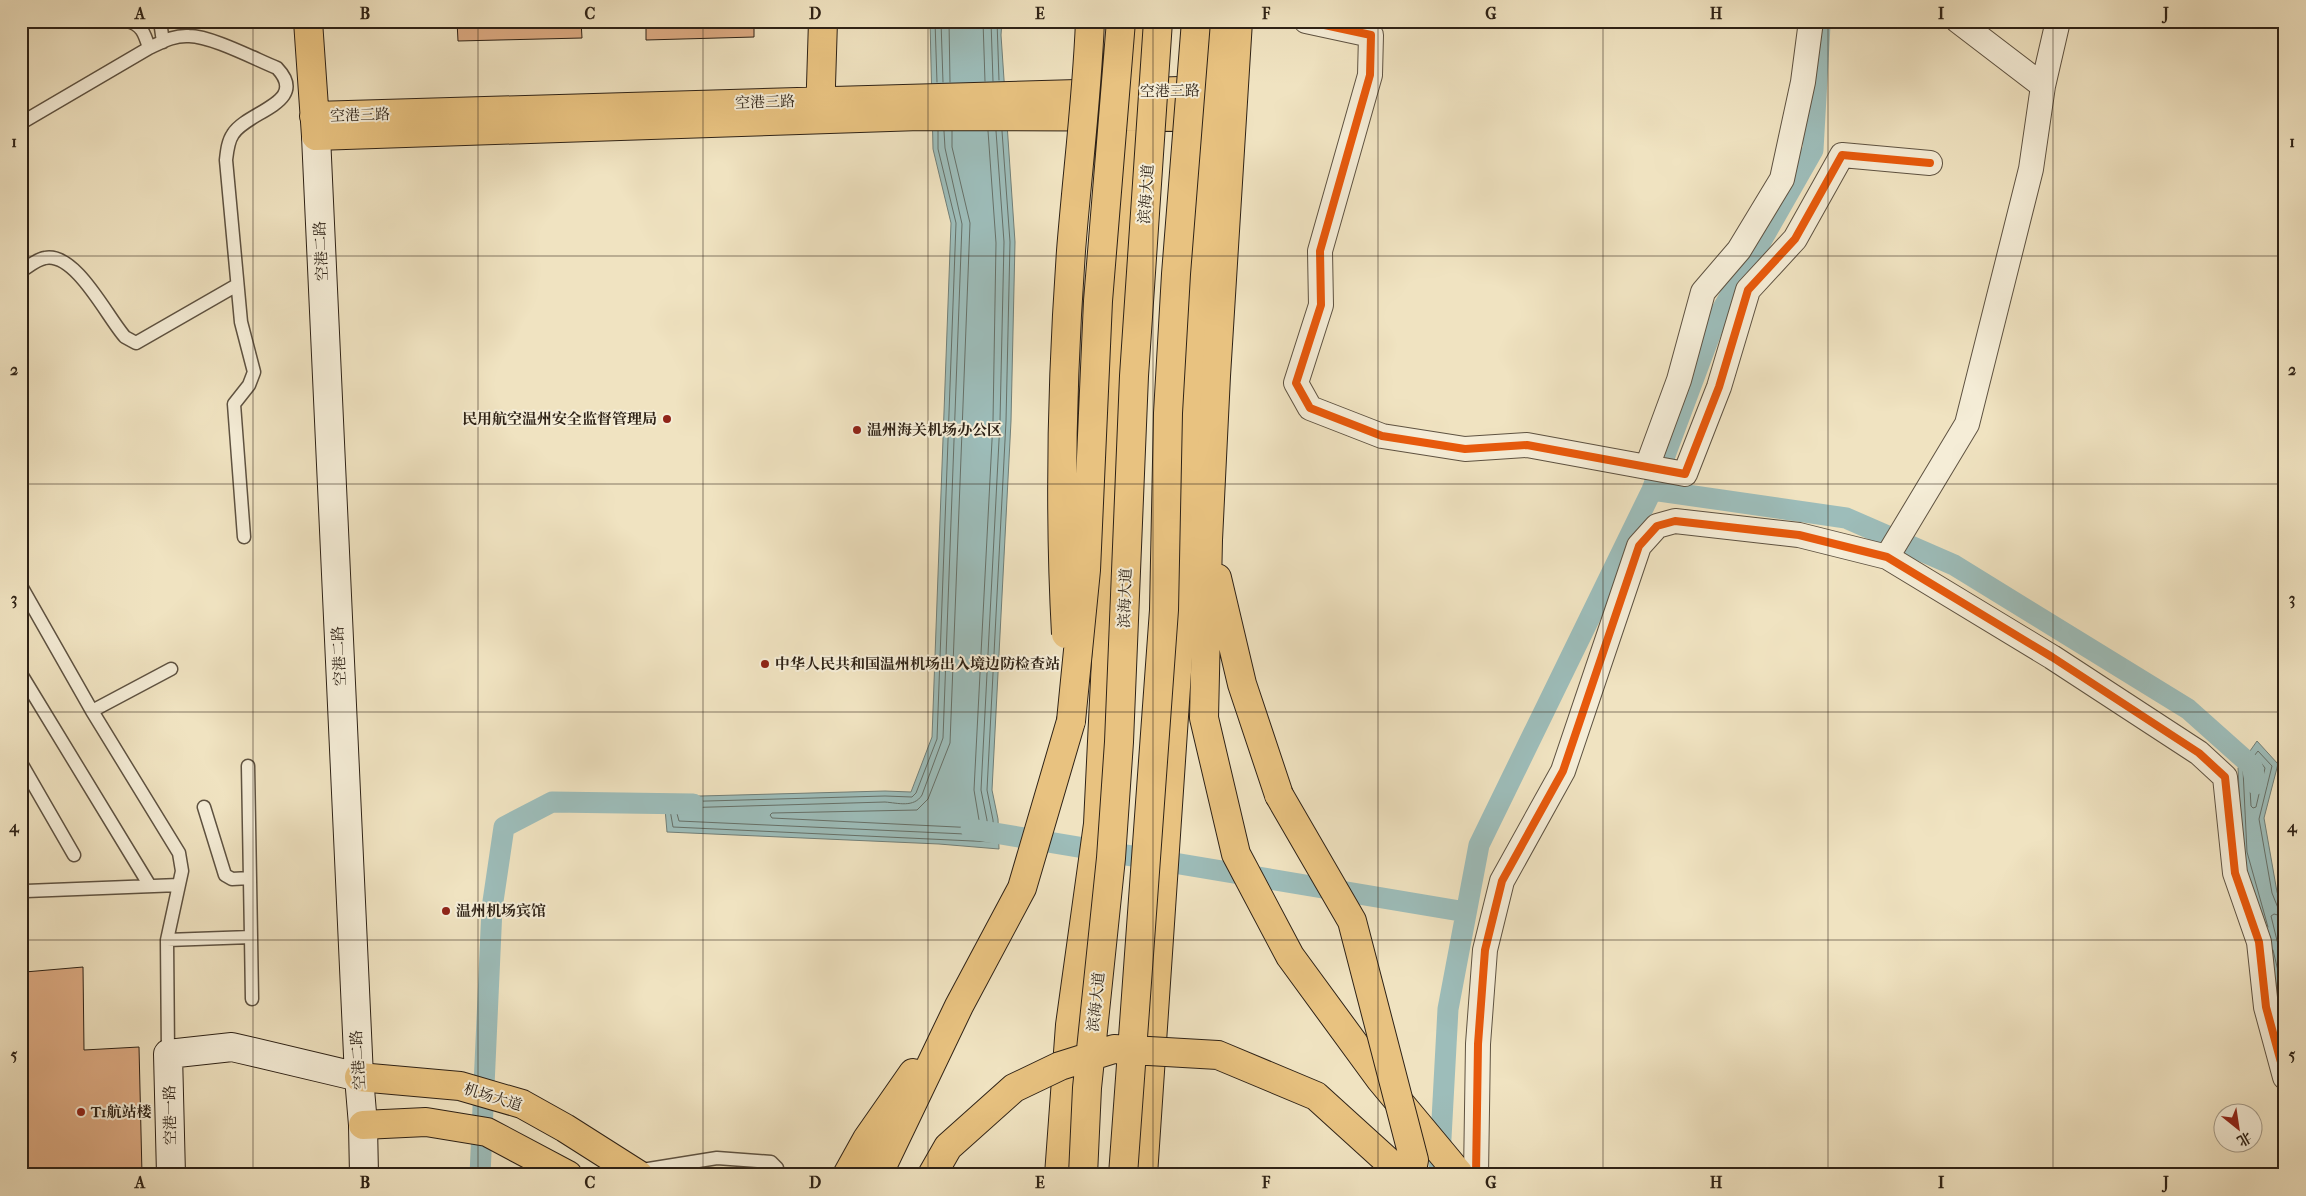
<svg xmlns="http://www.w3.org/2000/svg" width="2306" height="1196" font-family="'IM FELL French Canon','Noto Serif SC',serif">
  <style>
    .water { fill: #9dbdba; stroke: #717f78 }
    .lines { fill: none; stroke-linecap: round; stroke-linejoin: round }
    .shore { stroke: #667068; stroke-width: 1 }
    .canal { stroke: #9dbdba; stroke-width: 21 }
    .building { fill: #ddab83; stroke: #2e2216 }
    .service-casing { stroke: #5e5241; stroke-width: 15 }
    .minor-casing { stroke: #5e5241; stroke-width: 26 }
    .secondary-casing { stroke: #2e2216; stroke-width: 30 }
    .primary-casing { stroke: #2e2216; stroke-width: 30 }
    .trunk-casing { stroke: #2e2216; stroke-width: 30 }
    .service { stroke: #f5edd7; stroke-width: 12 }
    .minor { stroke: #f5edd7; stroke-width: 24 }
    .secondary { stroke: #f5edd7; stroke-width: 28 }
    .primary { stroke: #e8c280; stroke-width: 28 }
    .trunk { stroke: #e8c280; stroke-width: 28 }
    .trunk-bridge-casing { stroke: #2e2216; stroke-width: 30; stroke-linecap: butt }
    .trunk-bridge { stroke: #e8c280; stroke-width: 28 }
    .cycleway-casing { stroke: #f5edd7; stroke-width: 11 }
    .cycleway { stroke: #e8590c; stroke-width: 8 }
    .grid { fill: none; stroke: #2e2216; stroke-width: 1; stroke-opacity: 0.55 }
    .poi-dot { fill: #8f2418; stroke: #f5edd7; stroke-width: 2 }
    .labels { text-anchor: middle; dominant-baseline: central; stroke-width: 4; stroke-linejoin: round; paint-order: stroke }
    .street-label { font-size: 15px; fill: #2e2216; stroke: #f5edd7 }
    .poi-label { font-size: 15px; font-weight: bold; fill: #2e2216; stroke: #f5edd7; text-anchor: start }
    .neatline { fill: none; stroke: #2e2216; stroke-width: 2 }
    .grid-label { font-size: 16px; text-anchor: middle; font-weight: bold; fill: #2e2216 }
  </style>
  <rect width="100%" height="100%" fill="#f0e3c1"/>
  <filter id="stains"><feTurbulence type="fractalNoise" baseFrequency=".004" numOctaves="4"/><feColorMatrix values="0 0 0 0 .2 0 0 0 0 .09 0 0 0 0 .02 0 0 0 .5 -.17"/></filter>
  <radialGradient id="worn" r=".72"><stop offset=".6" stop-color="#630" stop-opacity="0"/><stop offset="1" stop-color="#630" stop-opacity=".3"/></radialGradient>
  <path class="water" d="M 930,21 L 1002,21 L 1001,35 L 1015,242 L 1011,421 L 992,790 L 998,819 L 999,849 L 939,844 L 667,832 L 664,797 L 885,791 L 911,792 L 932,737 L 951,223 L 933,149 Z
    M 2257,741 L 2278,764 L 2264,818 L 2277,892 L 2285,911 L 2285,1022 L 2263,928 L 2242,853 L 2238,768 Z"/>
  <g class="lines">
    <path class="shore" d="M 935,21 L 937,82
      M 941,21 L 943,82
      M 949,21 L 950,82
      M 983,21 L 985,81
      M 991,21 L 993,81
      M 997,21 L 999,80
      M 938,131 L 938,149 L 956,223 L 937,739 L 916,793 L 912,797 L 885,796 L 672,802 L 669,804 L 673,827 L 994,842 L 993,820 L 987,790 L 1006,421 L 1010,242 L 1002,131
      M 944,131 L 945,148 L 962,224 L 943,738 L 922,795 C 914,808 898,803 885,802 L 678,808 L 676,810 L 679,821 L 987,835 L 987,820 L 981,790 L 1000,421 L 1004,242 L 996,131
      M 952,131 L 952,147 L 970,223 L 950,743 L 928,799 L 917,810 L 772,813 L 770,815 L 772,818 L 977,828 L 980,826 L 974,790 L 993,421 L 996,243 L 988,131
      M 2259,760 L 2265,768 L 2256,807 L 2253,808 L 2251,806 L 2249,771 Z
      M 2285,917 L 2274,914 L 2271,916 L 2285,973
      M 2268,927 L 2247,852 L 2243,770 L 2258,751 L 2272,766 L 2259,819 L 2272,893 L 2278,908 L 2285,911
      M 2273,950 L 2285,1000"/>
    <path class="canal" d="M 1652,490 L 1846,518 L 1954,565 L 2188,709 L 2252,766 L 2256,784
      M 971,829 L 1466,912
      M 480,1175 L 492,908 L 504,827 L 552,802 L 693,804
      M 1439,1175 L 1448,1009 L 1479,845 L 1652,490 L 1714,324 L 1813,150 L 1820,26"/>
  </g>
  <path class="building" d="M 457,21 L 581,21 L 582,38 L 458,41 Z
    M 646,21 L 754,21 L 754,37 L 646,40 Z
    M 83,967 L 84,1050 L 139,1047 L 142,1175 L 21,1175 L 21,1026 L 26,1026 L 25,972 Z"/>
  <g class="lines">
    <g class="service-casing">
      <path id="service" d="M 127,21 C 142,24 145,35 149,48
        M 160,21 L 163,42
        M 21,123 L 149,48 C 162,42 174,35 189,36 C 211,36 255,59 277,68 C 310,103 247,111 233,134 C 228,141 227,151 226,160 L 241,322 L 254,372 L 249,385 L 234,404 L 244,537
        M 21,271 C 28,267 37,259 45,258 C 76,252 107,317 125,337 L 136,343 L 237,285
        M 21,586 L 92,711 L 179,853 L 182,871 L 167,940 L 168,1054
        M 21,674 L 150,886
        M 92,711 L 171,669
        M 21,763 L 74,855
        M 248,766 L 251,937
        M 204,807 L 225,875 L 232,879 L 250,878
        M 26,891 L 179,885
        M 167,940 L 251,937 L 252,999
        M 636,1171 L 717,1158 L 771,1162 L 777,1168 L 778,1175"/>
    </g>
    <g class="minor-casing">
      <path id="minor" d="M 1306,21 L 1371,35 L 1370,75 L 1320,251 L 1321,305 L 1296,383 L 1310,408 L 1382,436 L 1465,449 L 1527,445 L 1685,474 L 1719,387 L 1748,290 L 1795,239 L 1842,155 L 1930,163
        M 2043,86 L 2058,21
        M 1647,467 L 1679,380 L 1703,292 L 1739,250 L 1782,179 L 1803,82 L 1811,21
        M 1887,557 L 1967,424 L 2031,169 L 2043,86 L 1958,21
        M 1476,1175 L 1478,1044 L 1485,950 L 1502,881 L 1563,771 L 1639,546 L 1657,526 L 1675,521 L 1799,535 L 1887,557 L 2052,657 L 2199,753 L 2225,777 L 2235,873 L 2259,942 L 2266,1007 L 2285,1077"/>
    </g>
    <g class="secondary-casing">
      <path id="secondary" d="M 316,136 L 359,1077 L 363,1125 L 364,1175
        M 171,1175 L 168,1054 L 232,1047 L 359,1077"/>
    </g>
    <g class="primary-casing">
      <path id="primary" d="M 308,21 L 316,136 L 920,116 L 1211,117
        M 314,116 C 615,106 915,97 1215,90
        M 820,117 L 823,21
        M 359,1077 L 460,1086 L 522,1104 L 565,1128 L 639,1175
        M 363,1125 L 426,1122 L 487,1132 L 568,1175
        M 1059,1175 L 1070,1025 L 1098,824 L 1137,21
        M 1143,1175 L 1221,21"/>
    </g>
    <g class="trunk-casing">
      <path id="trunk" d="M 1238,21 L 1216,376 L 1208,540 L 1204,718 L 1236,854 L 1290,956 L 1380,1079 L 1460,1175
        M 1217,578 L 1242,684 L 1279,795
        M 847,1175 L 867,1139 L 913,1073
        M 878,1175 L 959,1006 L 1022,888 L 1071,721"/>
    </g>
    <use href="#service" class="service"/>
    <use href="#minor" class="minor"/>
    <use href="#secondary" class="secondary"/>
    <use href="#primary" class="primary"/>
    <use href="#trunk" class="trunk"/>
    <g class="trunk-bridge-casing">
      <path id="trunk-bridge" d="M 1066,634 C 1059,507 1062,378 1071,251 C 1077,175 1087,98 1090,21
        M 1071,721 L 1086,570 L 1098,301 L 1121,21
        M 1279,795 L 1352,921 L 1414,1160 L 1411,1175
        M 932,1175 L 948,1147 L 1014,1088 L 1060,1066 L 1114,1049 L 1218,1055 L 1316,1096 L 1403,1175
        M 1083,1175 L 1087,1088 L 1111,858 L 1119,742 L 1134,376 L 1158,21
        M 1123,1175 L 1164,610 L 1168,413 L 1176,274 L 1196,21"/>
    </g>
    <use href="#trunk-bridge" class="trunk-bridge"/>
    <g class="cycleway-casing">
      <path id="cycleway" d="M 1306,21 L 1371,35 L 1370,75 L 1320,251 L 1321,305 L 1296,383 L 1310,408 L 1382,436 L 1465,449 L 1527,445 L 1685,474 L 1719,387 L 1748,290 L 1795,239 L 1842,155 L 1930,163
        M 1476,1175 L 1478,1044 L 1485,950 L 1502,881 L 1563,771 L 1639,546 L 1657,526 L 1675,521 L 1799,535 L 1887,557 L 2052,657 L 2199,753 L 2225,777 L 2235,873 L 2259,942 L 2266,1007 L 2285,1077"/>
    </g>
    <use href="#cycleway" class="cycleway"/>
  </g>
  <path class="grid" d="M 253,21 L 253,1175M 478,21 L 478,1175M 703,21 L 703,1175M 928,21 L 928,1175M 1153,21 L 1153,1175M 1378,21 L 1378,1175M 1603,21 L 1603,1175M 1828,21 L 1828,1175M 2053,21 L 2053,1175M 21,256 L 2285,256M 21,484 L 2285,484M 21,712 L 2285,712M 21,940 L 2285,940"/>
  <g class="poi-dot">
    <circle cx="667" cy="419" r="5"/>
    <circle cx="857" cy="430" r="5"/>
    <circle cx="765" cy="664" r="5"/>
    <circle cx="446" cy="911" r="5"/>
    <circle cx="81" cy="1112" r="5"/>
  </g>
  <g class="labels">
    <g class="street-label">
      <text transform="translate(1170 91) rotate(-1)">空港三路</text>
      <text transform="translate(765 102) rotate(-2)">空港三路</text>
      <text transform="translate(360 115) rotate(-2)">空港三路</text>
      <text transform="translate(1146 194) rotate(-86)">滨海大道</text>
      <text transform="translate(321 251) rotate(-93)">空港二路</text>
      <text transform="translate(1125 598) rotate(-88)">滨海大道</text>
      <text transform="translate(339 656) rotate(-93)">空港二路</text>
      <text transform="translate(1096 1002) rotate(-84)">滨海大道</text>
      <text transform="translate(358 1060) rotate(-94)">空港二路</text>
      <text transform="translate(493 1097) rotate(17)">机场大道</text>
      <text transform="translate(170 1115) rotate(-91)">空港一路</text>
    </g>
    <g class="poi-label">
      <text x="657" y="419" text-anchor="end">民用航空温州安全监督管理局</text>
      <text x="867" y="430">温州海关机场办公区</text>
      <text x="775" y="664">中华人民共和国温州机场出入境边防检查站</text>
      <text x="456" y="911">温州机场宾馆</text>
      <text x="91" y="1112">T1航站楼</text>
    </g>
  </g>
  <rect width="2306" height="1196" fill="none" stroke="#f0e3c1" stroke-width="55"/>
  <g transform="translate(2238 1128) rotate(150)"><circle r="24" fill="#f5edd7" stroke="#a59c8a"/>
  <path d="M0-4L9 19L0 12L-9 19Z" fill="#8f2418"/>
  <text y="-8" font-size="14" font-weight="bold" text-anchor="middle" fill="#2e2216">北</text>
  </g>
  <rect x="28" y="28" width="2250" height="1140" class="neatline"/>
  <g class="grid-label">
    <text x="140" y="19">A</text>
    <text x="365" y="19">B</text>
    <text x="590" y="19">C</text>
    <text x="815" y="19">D</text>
    <text x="1040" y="19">E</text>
    <text x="1266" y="19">F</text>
    <text x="1491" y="19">G</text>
    <text x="1716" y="19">H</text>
    <text x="1941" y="19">I</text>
    <text x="2166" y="19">J</text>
    <text x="14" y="147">1</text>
    <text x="2292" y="147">1</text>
    <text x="14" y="375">2</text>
    <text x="2292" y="375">2</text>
    <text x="14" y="604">3</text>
    <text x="2292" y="604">3</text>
    <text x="14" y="832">4</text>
    <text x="2292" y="832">4</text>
    <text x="14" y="1060">5</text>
    <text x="2292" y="1060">5</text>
    <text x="140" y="1188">A</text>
    <text x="365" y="1188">B</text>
    <text x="590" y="1188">C</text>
    <text x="815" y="1188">D</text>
    <text x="1040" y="1188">E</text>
    <text x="1266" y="1188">F</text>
    <text x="1491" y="1188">G</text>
    <text x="1716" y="1188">H</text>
    <text x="1941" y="1188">I</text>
    <text x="2166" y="1188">J</text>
  </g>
  <rect width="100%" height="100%" filter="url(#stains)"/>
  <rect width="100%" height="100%" fill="url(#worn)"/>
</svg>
